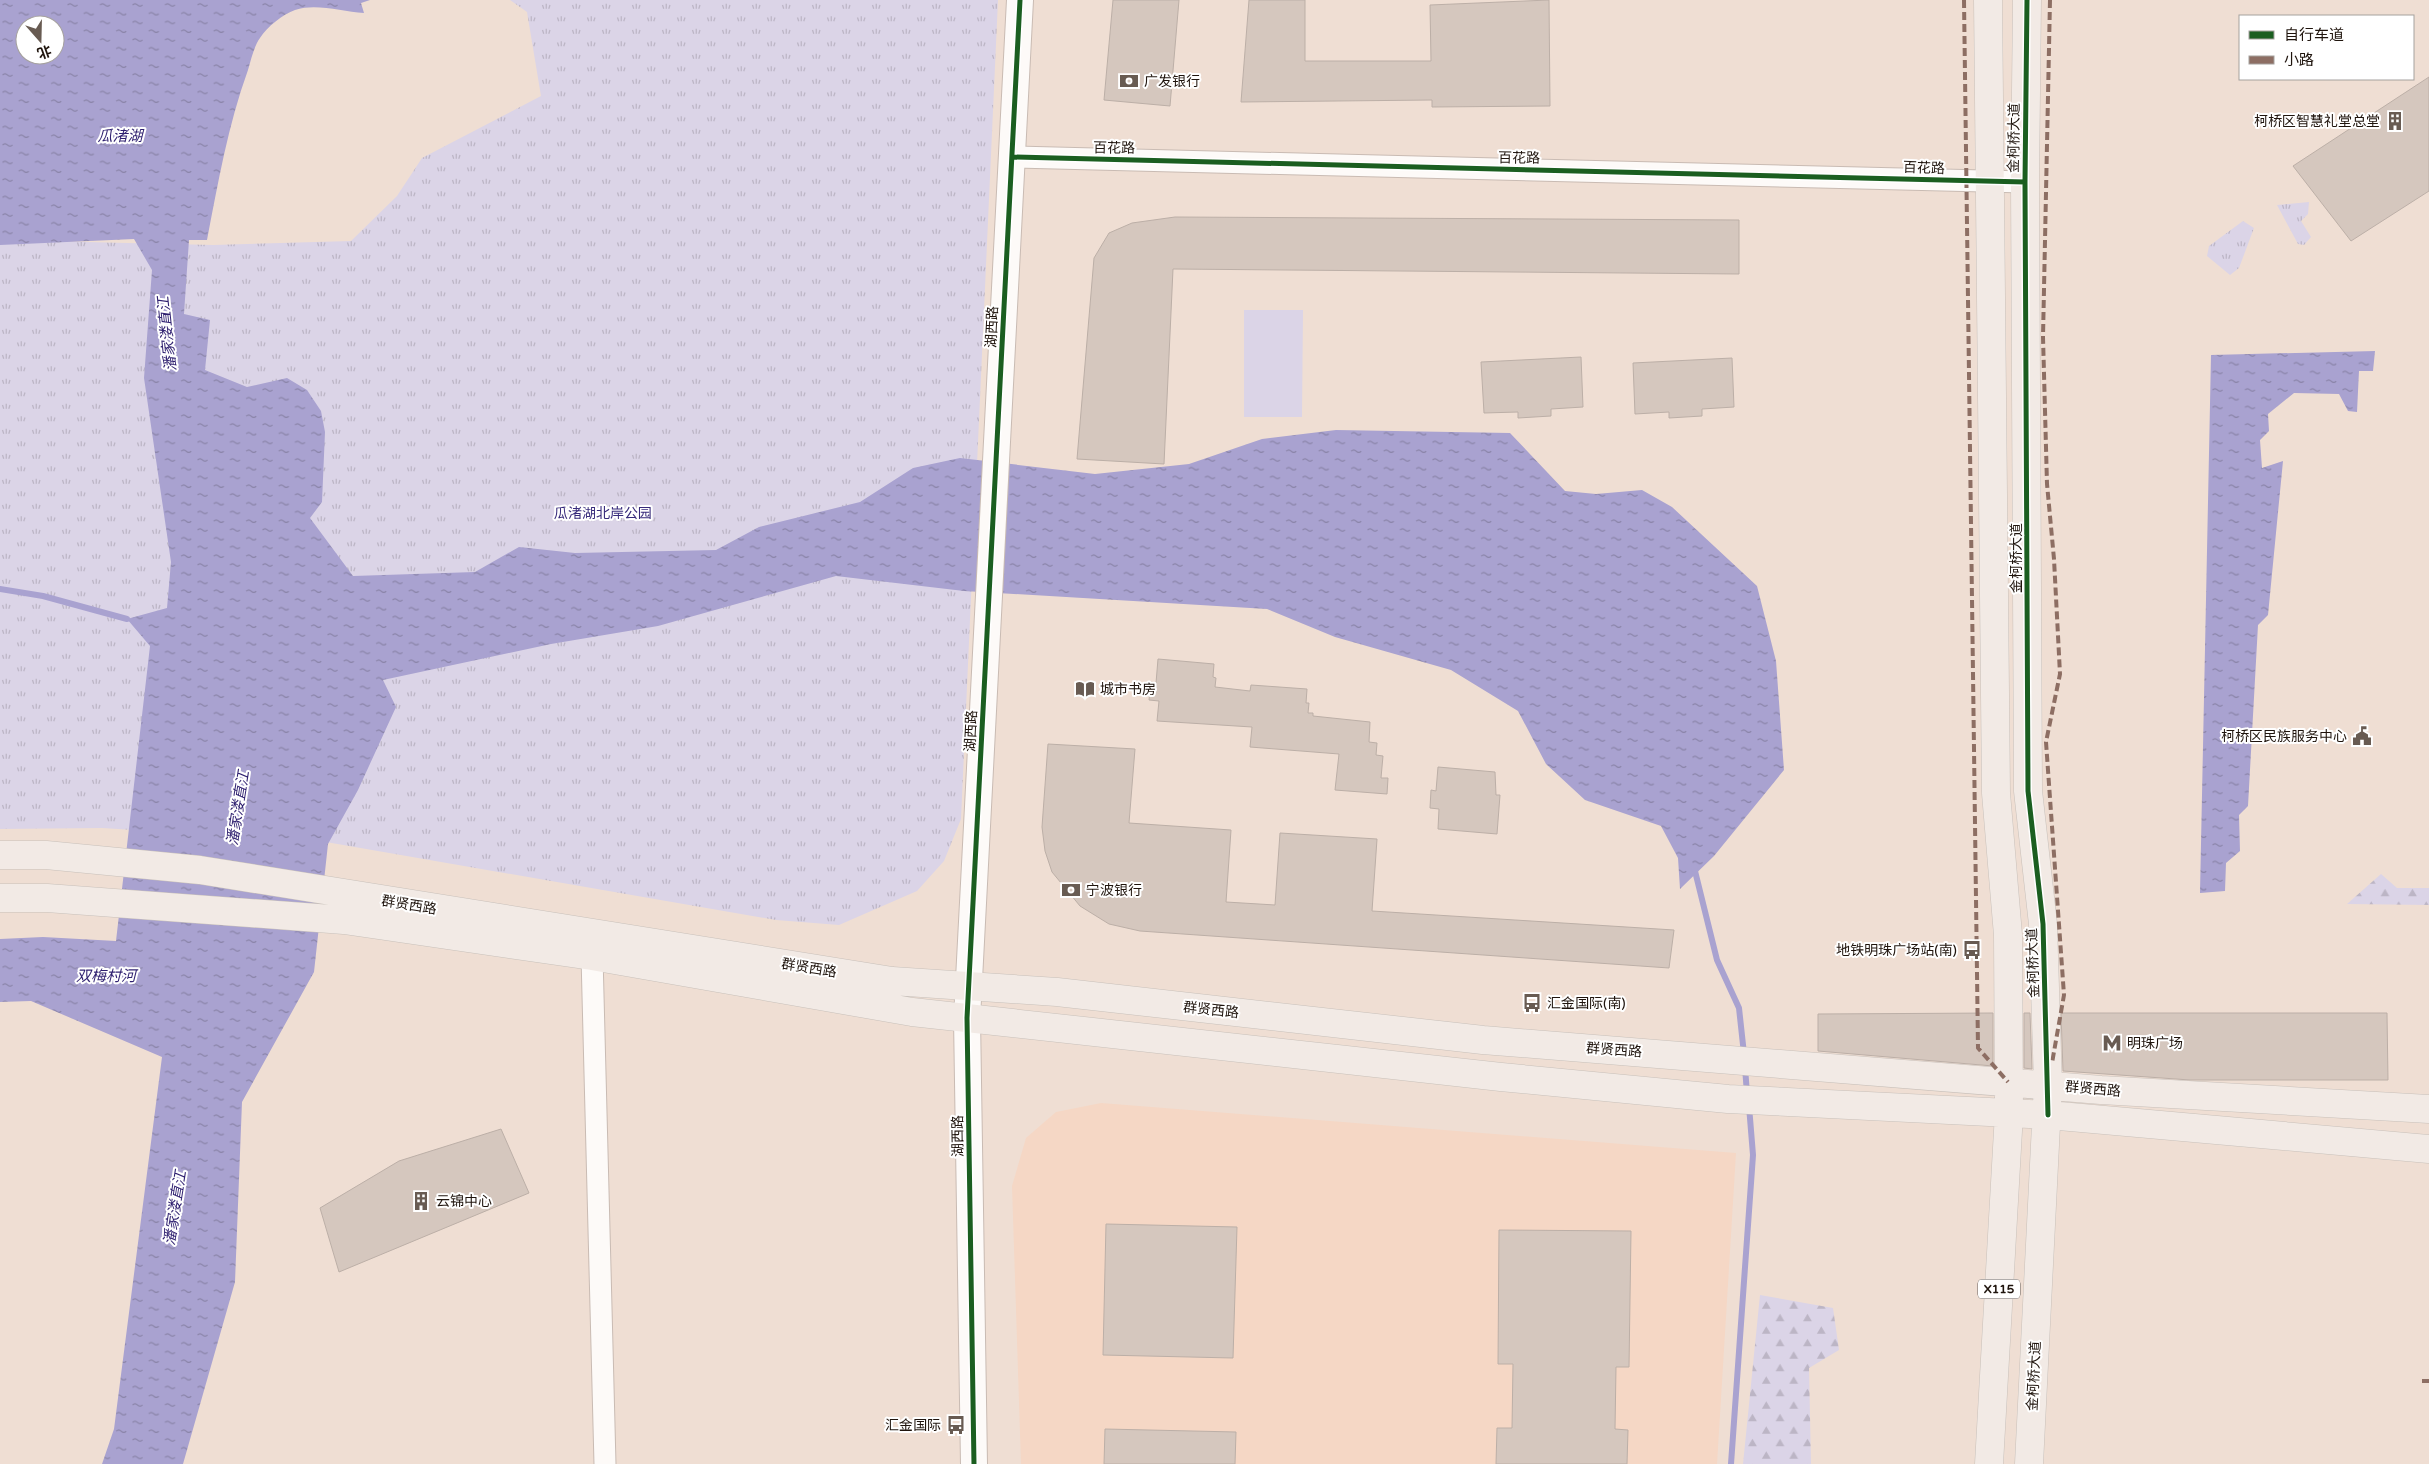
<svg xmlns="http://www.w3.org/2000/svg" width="2429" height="1464" font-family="'Varela Round','Noto Sans SC',sans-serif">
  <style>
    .built { fill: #f5d7c5 }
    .grass { fill: url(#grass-tufts) }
    .forest { fill: url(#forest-firs) }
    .pitch { fill: #dbd4e7 }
    .water { fill: url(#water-ripples); fill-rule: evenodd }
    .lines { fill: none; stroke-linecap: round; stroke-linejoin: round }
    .stream { stroke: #a9a2d0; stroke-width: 6 }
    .building { fill: #d5c7be; stroke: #bcafa7 }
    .minor-casing { stroke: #c9bbb3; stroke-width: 23 }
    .tertiary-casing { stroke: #c9bbb3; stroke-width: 28 }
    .primary-casing { stroke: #c8c0ba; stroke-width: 29 }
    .minor { stroke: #fdfaf8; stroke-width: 21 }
    .tertiary { stroke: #fdfaf8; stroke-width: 26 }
    .primary { stroke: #f2eae5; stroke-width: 28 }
    .quiet { stroke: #8d6e63; stroke-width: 4; stroke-dasharray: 8 4; stroke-linecap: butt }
    .cycleway-casing { stroke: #fff; stroke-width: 8 }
    .cycleway { stroke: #1b5e20; stroke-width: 5 }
    .labels { text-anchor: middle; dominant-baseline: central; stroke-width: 4; stroke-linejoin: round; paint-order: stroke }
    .shield { fill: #fff; stroke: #625a56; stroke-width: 1 }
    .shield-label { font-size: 12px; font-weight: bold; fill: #1f140d }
    .poi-label { font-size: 14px; fill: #1f140d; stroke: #fff; text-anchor: start }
    .street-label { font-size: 14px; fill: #1f140d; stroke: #fff }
    .park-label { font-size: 14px; fill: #372a7b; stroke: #fff }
    .water-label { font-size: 15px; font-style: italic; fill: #2e1f6f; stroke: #fff }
  </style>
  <defs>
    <pattern id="grass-tufts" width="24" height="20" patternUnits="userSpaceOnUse" patternTransform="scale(1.25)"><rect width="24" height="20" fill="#dbd4e7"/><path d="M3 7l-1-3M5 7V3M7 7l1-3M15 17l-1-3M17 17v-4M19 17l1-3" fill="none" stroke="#bcb5c5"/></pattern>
    <pattern id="forest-firs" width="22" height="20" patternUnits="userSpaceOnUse" patternTransform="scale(1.25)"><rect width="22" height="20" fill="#dbd4e7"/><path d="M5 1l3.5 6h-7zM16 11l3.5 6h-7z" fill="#bcb5c5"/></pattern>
    <pattern id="water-ripples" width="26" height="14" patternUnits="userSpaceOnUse" patternTransform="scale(1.25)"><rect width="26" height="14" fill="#a9a2d0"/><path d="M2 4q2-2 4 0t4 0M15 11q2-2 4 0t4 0" fill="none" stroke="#8983a7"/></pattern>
  </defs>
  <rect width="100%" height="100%" fill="#efded3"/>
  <path class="built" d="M 1101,1103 L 1736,1153 L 1717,1464 L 1021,1464 L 1012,1186 L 1026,1138 L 1056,1112 Z"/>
  <path class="grass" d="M 510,0 L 998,0 L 961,819 L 944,861 L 917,891 L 839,925 L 776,920 L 326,842 L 102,828 L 0,829 L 0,240 L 213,245 L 351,241 L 397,196 L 422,158 L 541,96 L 527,12 Z
    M 2309,202 L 2308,214 L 2301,221 L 2311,237 L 2304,245 L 2298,244 L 2277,205 Z
    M 2243,221 L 2254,228 L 2239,268 L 2230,275 L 2207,256 L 2209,246 Z"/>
  <path class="forest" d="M 2381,874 L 2397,888 L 2429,888 L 2429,905 L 2347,904 Z
    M 1760,1295 L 1833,1308 L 1839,1350 L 1809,1368 L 1811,1464 L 1743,1464 Z"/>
  <path class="pitch" d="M 1244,310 L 1303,310 L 1302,417 L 1244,417 Z"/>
  <path class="water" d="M 0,0 L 370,0 L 361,3 L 364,13 C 342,12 317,3 295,10 C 283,14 267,27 260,38 C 254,46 251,60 248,70 C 228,125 218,183 207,240 L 189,240 L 184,314 L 210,320 L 205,370 L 247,387 L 287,378 L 307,390 L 321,411 L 325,432 L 322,502 L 310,518 L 353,576 L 475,572 L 519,547 L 575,553 L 716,550 L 759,527 L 860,502 L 913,468 L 960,458 L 1095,474 L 1189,464 L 1262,439 L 1336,430 L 1510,433 L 1565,491 L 1596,494 L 1642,490 L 1672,507 L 1757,586 L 1776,661 L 1784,770 L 1714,856 L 1680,889 L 1678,858 L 1661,826 L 1585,800 L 1546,764 L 1518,711 L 1451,670 L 1335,637 L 1267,609 L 964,591 L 836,576 L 658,626 L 551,644 L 383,680 L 396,707 L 358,790 L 328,844 L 314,972 L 242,1102 L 235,1282 L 183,1464 L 102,1464 L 114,1429 L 162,1057 L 31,1001 L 0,1002 L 0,939 L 43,937 L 116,941 L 150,646 L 127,619 L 167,608 L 171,562 L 144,378 L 152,270 L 134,239 L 0,245 ZM 25,25 L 55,25 L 55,55 L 25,55 Z
    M 2375,351 L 2373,371 L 2359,371 L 2357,412 L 2348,411 L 2339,394 L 2294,393 L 2268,414 L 2269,431 L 2260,440 L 2262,468 L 2283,461 L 2268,615 L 2258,625 L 2248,806 L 2239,815 L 2240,851 L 2226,863 L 2225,891 L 2200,893 L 2211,355 Z"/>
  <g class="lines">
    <path class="stream" d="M 0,589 L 43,596 L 127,619
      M 1694,867 L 1717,960 L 1739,1008 L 1744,1054
      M 1745,1067 L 1747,1094
      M 1731,1464 L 1753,1155 L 1749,1106"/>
  </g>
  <path class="building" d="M 1113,0 L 1179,0 L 1170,106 L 1104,100 Z
    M 1249,0 L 1305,0 L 1305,61 L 1431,61 L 1430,5 L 1549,0 L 1550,106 L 1432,107 L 1432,100 L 1241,102 Z
    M 2429,77 L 2429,191 L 2351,241 L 2293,166 Z
    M 1175,217 L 1739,220 L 1739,274 L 1173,269 L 1164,464 L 1077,459 L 1094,258 L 1109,233 L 1132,223 Z
    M 1581,357 L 1583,407 L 1551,409 L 1551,416 L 1518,418 L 1518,412 L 1484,413 L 1481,362 Z
    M 1732,358 L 1734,407 L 1702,409 L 1702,416 L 1669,418 L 1669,412 L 1635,414 L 1633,363 Z
    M 1158,659 L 1214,664 L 1213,677 L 1216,678 L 1215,687 L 1250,691 L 1251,685 L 1307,689 L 1306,703 L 1309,703 L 1308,713 L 1313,713 L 1313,716 L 1370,722 L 1369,742 L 1377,743 L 1376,755 L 1383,756 L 1381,778 L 1388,778 L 1387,794 L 1335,790 L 1339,754 L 1250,747 L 1252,727 L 1157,721 L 1159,701 L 1149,700 L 1151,682 L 1156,683 Z
    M 1048,744 L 1135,749 L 1129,823 L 1231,830 L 1226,902 L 1275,905 L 1280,833 L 1377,839 L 1372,911 L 1674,930 L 1669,968 L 1140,931 L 1109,924 L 1080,906 L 1052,872 L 1045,851 L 1042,827 Z
    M 1438,767 L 1495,772 L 1496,795 L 1500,795 L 1497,834 L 1438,829 L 1439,809 L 1430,808 L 1431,790 L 1436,791 Z
    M 1993,1013 L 1993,1066 L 1818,1051 L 1818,1014 Z
    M 2024,1013 L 2030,1013 L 2032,1069 L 2024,1068 Z
    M 2061,1013 L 2387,1013 L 2388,1080 L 2190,1080 L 2063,1071 Z
    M 501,1129 L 529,1193 L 339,1272 L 320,1208 L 399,1161 Z
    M 1106,1224 L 1237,1227 L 1233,1358 L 1103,1355 Z
    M 1499,1230 L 1631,1231 L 1629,1367 L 1616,1367 L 1615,1429 L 1628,1430 L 1627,1464 L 1496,1464 L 1497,1428 L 1512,1428 L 1513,1364 L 1498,1364 Z
    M 1105,1429 L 1236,1432 L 1235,1464 L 1104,1464 Z"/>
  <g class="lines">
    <g class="minor-casing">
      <path id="minor" d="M 1012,157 L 2025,182
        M 592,956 L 605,1464"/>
    </g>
    <g class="tertiary-casing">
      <path id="tertiary" d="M 974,1464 L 967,1018 L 1020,0"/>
    </g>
    <g class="primary-casing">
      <path id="primary" d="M 1988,0 L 1996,793 L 2008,935 L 2009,1113 L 1989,1464
        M 2027,0 L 2025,182 L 2028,791 L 2043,924 L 2048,1085 L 2029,1464
        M 0,855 L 46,855 L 200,870 L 892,981 L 1057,992 L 1483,1040 L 2101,1090 L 2429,1109
        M 0,898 L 47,898 L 344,920 L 592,956 L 912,1012 L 1501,1077 L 1728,1099 L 2048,1115 L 2429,1149"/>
    </g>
    <use href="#minor" class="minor"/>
    <use href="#tertiary" class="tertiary"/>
    <use href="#primary" class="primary"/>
    <path class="quiet" d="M 1964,0 L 1978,1048 L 2008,1082
      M 2050,0 L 2043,337 L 2047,484 L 2054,559 L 2060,674 L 2046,742 L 2064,995 L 2052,1063
      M 2422,1381 L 2429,1381"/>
    <g class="cycleway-casing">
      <path id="cycleway" d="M 2027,0 L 2025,182 L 2028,791 L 2043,924 L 2048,1115
        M 1012,157 L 2025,182
        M 974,1464 L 967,1018 L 1020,0"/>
    </g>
    <use href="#cycleway" class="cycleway"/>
  </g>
  <defs>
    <g id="bank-bare" transform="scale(1.5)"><path d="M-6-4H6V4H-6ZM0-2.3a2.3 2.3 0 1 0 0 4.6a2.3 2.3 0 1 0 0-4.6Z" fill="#685b52" stroke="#fff" stroke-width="2.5" paint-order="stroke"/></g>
    <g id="building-bare" transform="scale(1.5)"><path d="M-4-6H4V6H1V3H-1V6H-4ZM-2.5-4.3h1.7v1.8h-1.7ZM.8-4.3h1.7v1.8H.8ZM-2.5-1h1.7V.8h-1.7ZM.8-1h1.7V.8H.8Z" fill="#685b52" stroke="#fff" stroke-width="2.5" paint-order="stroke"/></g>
    <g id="library-bare" transform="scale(1.5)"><path d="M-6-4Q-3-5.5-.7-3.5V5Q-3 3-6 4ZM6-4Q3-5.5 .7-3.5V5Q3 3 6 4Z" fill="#685b52" stroke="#fff" stroke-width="2.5" paint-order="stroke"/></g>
    <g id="civic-bare" transform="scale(1.5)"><path d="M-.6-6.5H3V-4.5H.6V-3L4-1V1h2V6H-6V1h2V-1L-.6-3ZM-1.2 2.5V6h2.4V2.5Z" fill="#685b52" stroke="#fff" stroke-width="2.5" paint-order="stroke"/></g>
    <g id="bus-bare" transform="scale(1.5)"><path d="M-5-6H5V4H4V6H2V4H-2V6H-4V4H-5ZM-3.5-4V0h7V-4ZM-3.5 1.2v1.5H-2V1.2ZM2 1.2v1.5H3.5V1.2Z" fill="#685b52" stroke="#fff" stroke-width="2.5" paint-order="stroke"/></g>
    <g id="metro-bare" transform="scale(1.5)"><path d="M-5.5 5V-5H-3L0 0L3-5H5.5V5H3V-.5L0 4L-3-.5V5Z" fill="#685b52" stroke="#fff" stroke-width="2.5" paint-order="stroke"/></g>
  </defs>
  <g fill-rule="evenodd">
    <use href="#bank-bare" x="1129" y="81"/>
    <use href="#building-bare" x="2395" y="121"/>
    <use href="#library-bare" x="1085" y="689"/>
    <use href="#civic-bare" x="2362" y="736"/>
    <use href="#bank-bare" x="1071" y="890"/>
    <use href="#bus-bare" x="1972" y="950"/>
    <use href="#bus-bare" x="1532" y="1003"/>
    <use href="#metro-bare" x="2112" y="1043"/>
    <use href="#building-bare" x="421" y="1201"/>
    <use href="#bus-bare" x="956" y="1425"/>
  </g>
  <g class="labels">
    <rect class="shield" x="1978" y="1279.5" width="42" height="19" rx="4"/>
    <g class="shield-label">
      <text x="1999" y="1289">X115</text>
    </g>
    <g class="poi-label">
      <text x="1144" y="81">广发银行</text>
      <text x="2380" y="121" text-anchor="end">柯桥区智慧礼堂总堂</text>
      <text x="1100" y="689">城市书房</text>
      <text x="2347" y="736" text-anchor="end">柯桥区民族服务中心</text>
      <text x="1086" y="890">宁波银行</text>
      <text x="1957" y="950" text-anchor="end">地铁明珠广场站(南)</text>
      <text x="1547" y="1003">汇金国际(南)</text>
      <text x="2127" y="1043">明珠广场</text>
      <text x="436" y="1201">云锦中心</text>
      <text x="941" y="1425" text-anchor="end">汇金国际</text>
    </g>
    <g class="street-label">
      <text transform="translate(2014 138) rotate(-89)">金柯桥大道</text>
      <text transform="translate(1114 148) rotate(1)">百花路</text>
      <text transform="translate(1519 158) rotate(1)">百花路</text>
      <text transform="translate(1924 168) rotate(2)">百花路</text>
      <text transform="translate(992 327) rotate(-87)">湖西路</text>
      <text transform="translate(2016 558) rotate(-90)">金柯桥大道</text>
      <text transform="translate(971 731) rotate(-87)">湖西路</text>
      <text transform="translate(409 905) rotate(9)">群贤西路</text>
      <text transform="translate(2033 963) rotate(-92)">金柯桥大道</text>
      <text transform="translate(809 968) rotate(9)">群贤西路</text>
      <text transform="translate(1211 1010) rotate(6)">群贤西路</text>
      <text transform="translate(1614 1050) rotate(4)">群贤西路</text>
      <text transform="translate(2093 1089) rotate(5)">群贤西路</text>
      <text transform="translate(958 1136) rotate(-91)">湖西路</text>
      <text transform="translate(2034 1376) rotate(-87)">金柯桥大道</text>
    </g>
    <g class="park-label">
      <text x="603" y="513">瓜渚湖北岸公园</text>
    </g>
    <g class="water-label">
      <text x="120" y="136">瓜渚湖</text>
      <text transform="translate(167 334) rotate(-96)">潘家溇直江</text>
      <text transform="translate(238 808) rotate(-81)">潘家溇直江</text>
      <text x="106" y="976">双梅村河</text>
      <text transform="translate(175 1208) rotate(-81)">潘家溇直江</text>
    </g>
  </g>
  <rect x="2239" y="15" width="175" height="65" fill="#ffffff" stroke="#a5a19e"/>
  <rect x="2249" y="31" width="25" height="8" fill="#1b5e20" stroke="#a5a19e"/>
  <text x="2284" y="40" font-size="15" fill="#1f140d">自行车道</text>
  <rect x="2249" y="56" width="25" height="8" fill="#8d6e63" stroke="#a5a19e"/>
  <text x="2284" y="65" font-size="15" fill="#1f140d">小路</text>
  <g transform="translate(40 40) rotate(160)"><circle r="24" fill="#ffffff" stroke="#a5a19e"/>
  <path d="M0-4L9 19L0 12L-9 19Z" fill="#685b52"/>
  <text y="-8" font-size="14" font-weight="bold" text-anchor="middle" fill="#1f140d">北</text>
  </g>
</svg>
